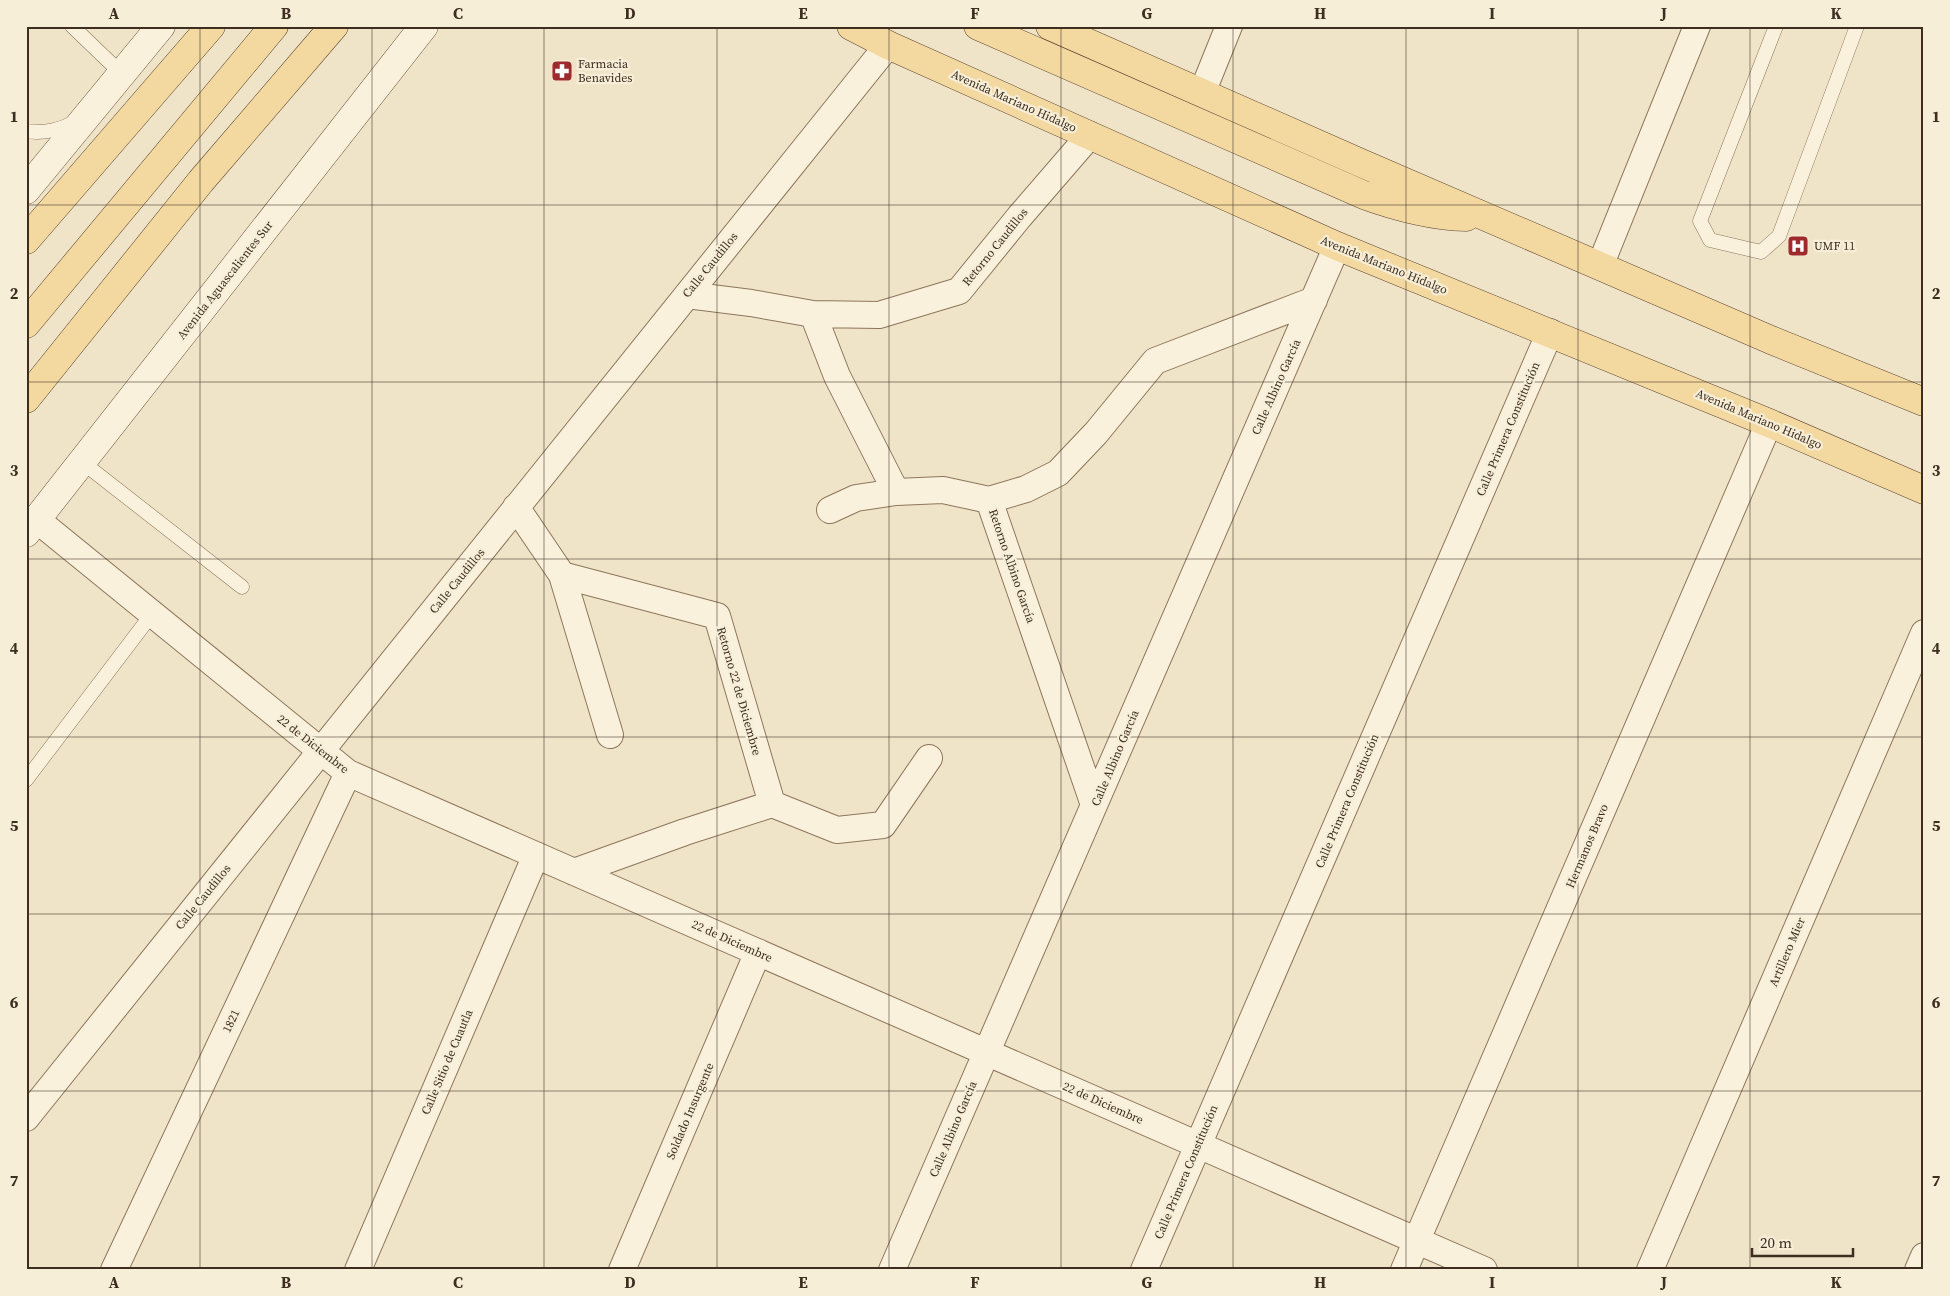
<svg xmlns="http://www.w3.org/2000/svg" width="1950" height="1296" font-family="'Source Serif 4',serif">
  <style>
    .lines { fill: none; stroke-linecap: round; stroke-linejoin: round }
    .lane-casing { stroke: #8d765c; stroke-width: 15 }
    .street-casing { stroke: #8d765c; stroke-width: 28 }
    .secondary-casing { stroke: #6f573f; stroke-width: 29 }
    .primary-casing { stroke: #5b4430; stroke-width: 29 }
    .lane { stroke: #faf1dc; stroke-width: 14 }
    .street { stroke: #faf1dc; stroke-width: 26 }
    .secondary { stroke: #faf1dc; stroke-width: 28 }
    .primary { stroke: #f3d9a0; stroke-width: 28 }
    .grid { fill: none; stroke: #3d2e20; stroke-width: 1; stroke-opacity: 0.55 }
    .labels { text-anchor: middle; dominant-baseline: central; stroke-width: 4.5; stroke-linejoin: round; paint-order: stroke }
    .poi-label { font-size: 12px; fill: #3d2e20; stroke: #f7eed8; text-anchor: start }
    .street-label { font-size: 12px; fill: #3d2e20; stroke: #f7eed8 }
    .neatline { fill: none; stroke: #3d2e20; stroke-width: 2 }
    .grid-label { font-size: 16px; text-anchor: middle; font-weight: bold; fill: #3d2e20 }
  </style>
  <rect width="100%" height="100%" fill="#f0e4c8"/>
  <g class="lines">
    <g class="lane-casing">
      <path id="lane" d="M 72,26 L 122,74
        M 1776,26 L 1700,221 L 1710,240 L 1761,252 L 1779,236 L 1857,26
        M 26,131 C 42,134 62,130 76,121
        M 82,462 L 242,587
        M 26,780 L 152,614"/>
    </g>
    <g class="street-casing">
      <path id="street" d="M 1202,93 L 1229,26
        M 1600,266 L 1697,26
        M 687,295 L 751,303 L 813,314 L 879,315 L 959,291 L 1020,216 L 1090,135
        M 813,314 L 837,376 L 896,492
        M 989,500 L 1094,805
        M 516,507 L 562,575 L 610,735
        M 830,510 L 856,498 L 896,492 L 943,490 L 989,500 L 1026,489 L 1058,473 L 1096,433 L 1155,361 L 1314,300
        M 37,520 L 348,773 L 1484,1270
        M 562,575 L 717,616 L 772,804
        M 574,872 L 685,832 L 772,804 L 837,830 L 883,825 L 929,758
        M 26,1118 L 888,45
        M 114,1270 L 348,773
        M 358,1270 L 536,855
        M 622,1270 L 758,952
        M 892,1270 L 1337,246
        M 1144,1270 L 1550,332
        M 1404,1270 L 1769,423
        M 1650,1270 L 1924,633
        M 1918,1270 L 1924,1256"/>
    </g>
    <g class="secondary-casing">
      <path id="secondary" d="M 26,190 L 161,26
        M 26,533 L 424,26"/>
    </g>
    <g class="primary-casing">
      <path id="primary" d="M 851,26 L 888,45 L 1337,246 L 1769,423 L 1924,490
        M 978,26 L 1364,195 C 1397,207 1431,216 1466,217
        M 1050,26 L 1361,163 L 1771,340 L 1924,402
        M 26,240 L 211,26
        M 26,324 L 274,26
        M 26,399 L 201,181 L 334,26"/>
    </g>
    <use href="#lane" class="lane"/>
    <use href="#street" class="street"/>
    <use href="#secondary" class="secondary"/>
    <use href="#primary" class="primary"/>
  </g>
  <path class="grid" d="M 200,26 L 200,1270M 372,26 L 372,1270M 544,26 L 544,1270M 717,26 L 717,1270M 889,26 L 889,1270M 1061,26 L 1061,1270M 1233,26 L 1233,1270M 1406,26 L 1406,1270M 1578,26 L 1578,1270M 1750,26 L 1750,1270M 26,205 L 1924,205M 26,382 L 1924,382M 26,559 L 1924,559M 26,737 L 1924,737M 26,914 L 1924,914M 26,1091 L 1924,1091"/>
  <defs>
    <g id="pharmacy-square" transform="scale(1.125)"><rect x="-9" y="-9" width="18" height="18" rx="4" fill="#9e2a2b" stroke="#f7eed8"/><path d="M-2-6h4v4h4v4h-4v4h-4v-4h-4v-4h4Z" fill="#fff"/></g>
    <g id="hospital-square" transform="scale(1.125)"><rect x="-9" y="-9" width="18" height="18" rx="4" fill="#9e2a2b" stroke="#f7eed8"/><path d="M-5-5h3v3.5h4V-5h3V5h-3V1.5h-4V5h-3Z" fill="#fff"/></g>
  </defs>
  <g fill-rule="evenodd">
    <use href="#pharmacy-square" x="562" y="71"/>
    <use href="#hospital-square" x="1798" y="246"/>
  </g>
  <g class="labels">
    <g class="poi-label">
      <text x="578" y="64">Farmacia<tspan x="578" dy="14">Benavides</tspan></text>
      <text x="1814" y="246">UMF 11</text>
    </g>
    <g class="street-label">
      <text transform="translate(1014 101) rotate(24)">Avenida Mariano Hidalgo</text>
      <text transform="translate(995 247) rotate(-51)">Retorno Caudillos</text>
      <text transform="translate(710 265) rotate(-51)">Calle Caudillos</text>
      <text transform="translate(1384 265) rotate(22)">Avenida Mariano Hidalgo</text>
      <text transform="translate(225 280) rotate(-52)">Avenida Aguascalientes Sur</text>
      <text transform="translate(1276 387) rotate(-66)">Calle Albino García</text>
      <text transform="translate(1759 419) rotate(23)">Avenida Mariano Hidalgo</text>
      <text transform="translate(1508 429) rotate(-67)">Calle Primera Constitución</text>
      <text transform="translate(1012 566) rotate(71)">Retorno Albino García</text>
      <text transform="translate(457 581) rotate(-51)">Calle Caudillos</text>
      <text transform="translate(739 691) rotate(74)">Retorno 22 de Diciembre</text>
      <text transform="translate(313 744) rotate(38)">22 de Diciembre</text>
      <text transform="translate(1115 758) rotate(-67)">Calle Albino García</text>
      <text transform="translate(1347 801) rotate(-67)">Calle Primera Constitución</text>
      <text transform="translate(1587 846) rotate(-67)">Hermanos Bravo</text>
      <text transform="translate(203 897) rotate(-51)">Calle Caudillos</text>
      <text transform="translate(732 941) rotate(24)">22 de Diciembre</text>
      <text transform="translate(1787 952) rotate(-67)">Artillero Mier</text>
      <text transform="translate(231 1021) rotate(-65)">1821</text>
      <text transform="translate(447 1062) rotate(-67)">Calle Sitio de Cuautla</text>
      <text transform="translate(1103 1103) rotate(24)">22 de Diciembre</text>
      <text transform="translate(690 1111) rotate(-67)">Soldado Insurgente</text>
      <text transform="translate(953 1129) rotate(-67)">Calle Albino García</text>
      <text transform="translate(1186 1172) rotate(-67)">Calle Primera Constitución</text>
    </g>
  </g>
  <rect width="1950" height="1296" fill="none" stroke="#f7eed8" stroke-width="55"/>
  <path d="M1752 1248v8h101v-8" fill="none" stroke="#3d2e20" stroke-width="2.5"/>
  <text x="1760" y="1248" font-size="15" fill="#3d2e20" stroke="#f7eed8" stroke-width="4" paint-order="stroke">20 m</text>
  <rect x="28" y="28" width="1894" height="1240" class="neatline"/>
  <g class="grid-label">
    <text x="114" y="19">A</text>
    <text x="286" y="19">B</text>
    <text x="458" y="19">C</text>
    <text x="630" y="19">D</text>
    <text x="803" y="19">E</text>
    <text x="975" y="19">F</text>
    <text x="1147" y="19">G</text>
    <text x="1320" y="19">H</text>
    <text x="1492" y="19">I</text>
    <text x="1664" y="19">J</text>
    <text x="1836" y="19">K</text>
    <text x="14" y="122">1</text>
    <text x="1936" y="122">1</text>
    <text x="14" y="299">2</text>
    <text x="1936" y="299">2</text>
    <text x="14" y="476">3</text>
    <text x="1936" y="476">3</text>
    <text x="14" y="654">4</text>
    <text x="1936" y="654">4</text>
    <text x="14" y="831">5</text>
    <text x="1936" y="831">5</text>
    <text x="14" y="1008">6</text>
    <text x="1936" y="1008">6</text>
    <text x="14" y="1186">7</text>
    <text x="1936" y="1186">7</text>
    <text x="114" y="1288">A</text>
    <text x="286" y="1288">B</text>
    <text x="458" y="1288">C</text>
    <text x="630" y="1288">D</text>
    <text x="803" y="1288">E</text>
    <text x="975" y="1288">F</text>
    <text x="1147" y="1288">G</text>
    <text x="1320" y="1288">H</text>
    <text x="1492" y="1288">I</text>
    <text x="1664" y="1288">J</text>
    <text x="1836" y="1288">K</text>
  </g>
</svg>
